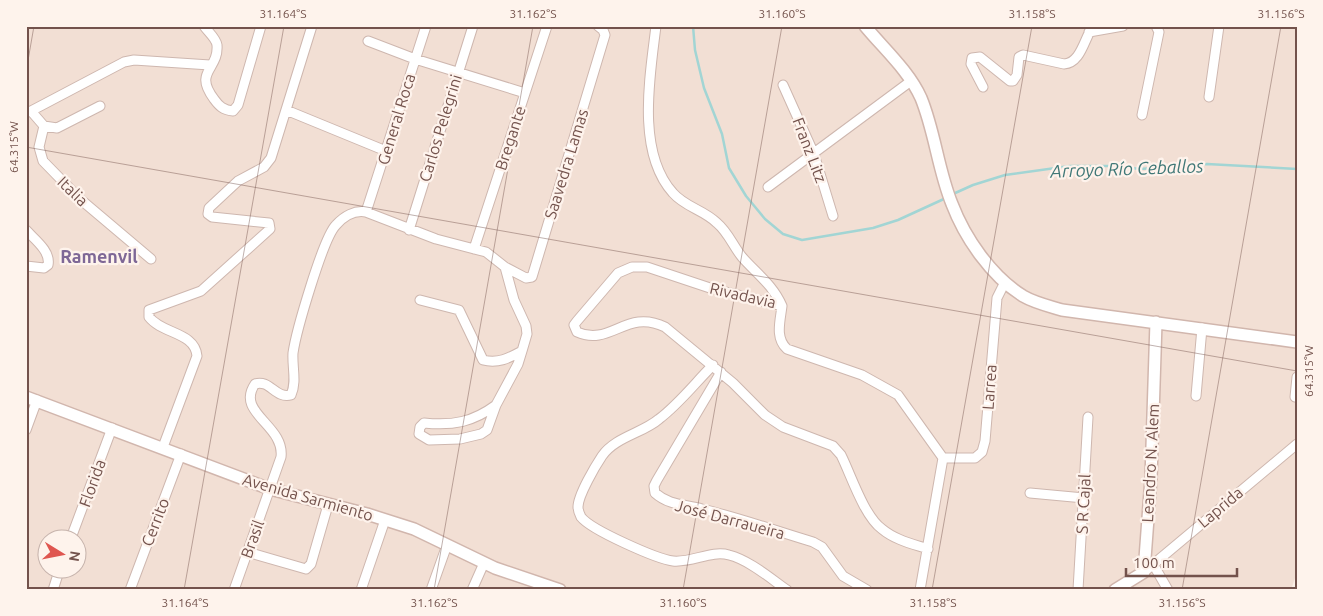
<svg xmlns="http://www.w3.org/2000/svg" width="1323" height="616" font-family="Ubuntu,sans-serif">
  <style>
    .residential { fill: #f2dfd4; fill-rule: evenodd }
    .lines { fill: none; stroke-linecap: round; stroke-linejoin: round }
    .stream { stroke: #a2d5d4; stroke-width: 2.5 }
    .street-casing { stroke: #ceb7af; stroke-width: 11 }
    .secondary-casing { stroke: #d1b6ad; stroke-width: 14 }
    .street { stroke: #fff; stroke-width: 9 }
    .secondary { stroke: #fff; stroke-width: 11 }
    .ticks { fill: none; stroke: #73524c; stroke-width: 1; stroke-opacity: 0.45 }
    .labels { text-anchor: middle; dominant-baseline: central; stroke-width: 4.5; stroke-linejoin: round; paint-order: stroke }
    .street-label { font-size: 16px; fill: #73524c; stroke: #fef3ec }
    .water-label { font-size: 18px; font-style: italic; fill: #407877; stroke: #fef3ec }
    .neighbourhood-label { font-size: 18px; font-weight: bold; fill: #7e6796; stroke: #fef3ec }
    .neatline { fill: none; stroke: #73524c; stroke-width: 2 }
    .ticks-label { font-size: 12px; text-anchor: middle; fill: #73524c }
  </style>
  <rect width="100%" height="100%" fill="#fbefe6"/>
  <path class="residential" d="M 26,26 L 1297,26 L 1297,572 L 1291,590 L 26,590 ZM 48,538 L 78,538 L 78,568 L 48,568 Z"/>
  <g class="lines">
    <path class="stream" d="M 693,26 L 695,50 L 704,88 L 722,134 L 729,168 L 746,196 L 765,219 L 783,234 L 802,240 L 873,228 L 898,220 L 946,198
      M 953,194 L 973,185 L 1005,175 L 1070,166 L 1116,166 L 1140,169 L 1207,164 L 1297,169"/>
    <g class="street-casing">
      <path id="street" d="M 204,26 C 208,32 216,38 217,45 C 219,70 193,71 214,99 C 219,106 223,110 233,111 L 238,105 L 261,26
        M 656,26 C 650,76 636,152 673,193 C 685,207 704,210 717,223 C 728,232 733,246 742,257 C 757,274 773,285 782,306 L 710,288 L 647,267 L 632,267 L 618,273 L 577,321 L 574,325 L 577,332 C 611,347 626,308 665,327 L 733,383 L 765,415 L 783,427 L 833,446 L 841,455 C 851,475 864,516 882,529 C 895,540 913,544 928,549
        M 1089,32 L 1123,26
        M 368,41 L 415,59 L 525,93
        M 783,85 L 814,154 L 833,216
        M 983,87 L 971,64 L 972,58 L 980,57 L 1010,81 L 1013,81 L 1017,75 L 1019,57 L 1023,55 L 1064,64 C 1081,63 1084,39 1093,26
        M 1209,97 L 1219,26
        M 286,110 L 386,151
        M 31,111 L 124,62 L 134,60 L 210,65
        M 26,112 L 31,111 L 44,126 L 39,147 L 43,161 L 80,199 L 151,259
        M 1142,115 L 1159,32 L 1156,26
        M 44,126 L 57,128 L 100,106
        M 768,187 L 911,81
        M 366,212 L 426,26
        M 26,230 C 34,239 51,251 48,265 L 44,268 L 26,266
        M 409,230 L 473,26
        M 474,249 L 547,26
        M 505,267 L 526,278 L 532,277 L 605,35 L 603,30 L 598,26
        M 782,306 C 780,322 775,338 787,349 L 862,375 L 898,395 L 943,458
        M 713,365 C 695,383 679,404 659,419 C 643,433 615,437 602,456 C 596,465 578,495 578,507 C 578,509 580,515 581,517 C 591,530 657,559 673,561 C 692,563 711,550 729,555 C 749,560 770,578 787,590
        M 721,372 L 657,480 L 654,486 L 655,493 C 670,506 685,504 702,509 C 740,518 776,531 813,542 L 822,547 L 843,576 L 867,590
        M 1196,396 L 1202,328
        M 1295,397 L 1297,377
        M 496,405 C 473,422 453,426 424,423 L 420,427 L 419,434 L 429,440 L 460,439 L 481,434 L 487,430 L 496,405 L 518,364 L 522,351
        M 26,430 L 37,400
        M 163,447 L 197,356 C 195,332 162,334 149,317 L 149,310 L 201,291 L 270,229 L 269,223 L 212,217 L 208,214 L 209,208 L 238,181 L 264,167 L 271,158 L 312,26
        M 943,458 L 975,458 L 982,452 L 985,441 L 997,298 L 1005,282
        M 1030,493 L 1084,498
        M 71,538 L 112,428
        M 247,552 L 306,569 L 311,564 L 328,505
        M 1153,564 L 1168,590
        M 1144,572 L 1297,444
        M 53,590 L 60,568
        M 130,590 L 181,454
        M 234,590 L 281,457 C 285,425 235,413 255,384 C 270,379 275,399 291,395 C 297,382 292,367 293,353 C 296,332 323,238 336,225 C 344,216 355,210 366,212 L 436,239 L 486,252 L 505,267 L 514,300 L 526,326 L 527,334 L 522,351 C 509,358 498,364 483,360 L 459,310 L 420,300
        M 361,590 L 385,520
        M 431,590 L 447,545
        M 472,590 L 484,563
        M 920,590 L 943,458
        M 1078,590 L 1088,417"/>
    </g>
    <g class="secondary-casing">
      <path id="secondary" d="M 865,26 C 884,49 909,71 921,98 C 935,132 938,170 952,204 C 965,238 991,276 1023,296 C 1035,303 1049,306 1062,310 L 1297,342
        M 26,397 L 270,489 L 367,514 L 414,529 L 495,568 L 560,590
        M 1115,590 L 1144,572 L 1151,478 L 1156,322"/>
    </g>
    <use href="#street" class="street"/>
    <use href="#secondary" class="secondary"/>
  </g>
  <path class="ticks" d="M 26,72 L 34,26M 26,147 L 1297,371M 184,590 L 284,26M 434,590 L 533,26M 683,590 L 782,26M 932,590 L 1032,26M 1182,590 L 1281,26"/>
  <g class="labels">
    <g class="street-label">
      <text transform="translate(396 119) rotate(-73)">General Roca</text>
      <text transform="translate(440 128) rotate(-73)">Carlos Pelegrini</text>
      <text transform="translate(510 138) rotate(-72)">Bregante</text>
      <text transform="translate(810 150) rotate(69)">Franz Litz</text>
      <text transform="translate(566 164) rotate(-73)">Saavedra Lamas</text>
      <text transform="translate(73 191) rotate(44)">Italia</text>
      <text transform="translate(743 295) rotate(13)">Rivadavia</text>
      <text transform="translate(989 387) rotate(-86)">Larrea</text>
      <text transform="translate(1150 463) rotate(-87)">Leandro N. Alem</text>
      <text transform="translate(92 483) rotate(-70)">Florida</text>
      <text transform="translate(308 497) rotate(16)">Avenida Sarmiento</text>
      <text transform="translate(1083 504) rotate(-87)">S R Cajal</text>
      <text transform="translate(1220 507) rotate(-40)">Laprida</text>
      <text transform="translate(730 519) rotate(15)">José Darraueira</text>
      <text transform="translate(155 522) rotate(-69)">Cerrito</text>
      <text transform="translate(252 539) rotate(-70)">Brasil</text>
    </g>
    <g class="water-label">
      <text transform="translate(1127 168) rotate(-2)">Arroyo Río Ceballos</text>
    </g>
    <g class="neighbourhood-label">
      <text x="99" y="256">Ramenvil</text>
    </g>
  </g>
  <rect width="1323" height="616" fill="none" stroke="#fef3ec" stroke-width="55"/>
  <g transform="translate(62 554) rotate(100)"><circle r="24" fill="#fef3ec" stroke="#c6b3ac"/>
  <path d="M0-4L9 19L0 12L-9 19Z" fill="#df5650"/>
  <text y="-8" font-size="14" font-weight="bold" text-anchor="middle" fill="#73524c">N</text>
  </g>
  <path d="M1126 568v8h111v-8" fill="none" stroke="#73524c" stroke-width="2.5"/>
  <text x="1133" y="568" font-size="15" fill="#73524c" stroke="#fef3ec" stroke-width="4" paint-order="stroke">100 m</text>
  <rect x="28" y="28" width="1268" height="560" class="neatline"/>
  <g class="ticks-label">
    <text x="283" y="18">31.164°S</text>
    <text x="533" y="18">31.162°S</text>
    <text x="782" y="18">31.160°S</text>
    <text x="1032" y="18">31.158°S</text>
    <text x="1281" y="18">31.156°S</text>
    <text transform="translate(14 147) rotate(-90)" y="4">64.315°W</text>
    <text transform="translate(1309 371) rotate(-90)" y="4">64.315°W</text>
    <text x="185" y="607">31.164°S</text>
    <text x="434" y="607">31.162°S</text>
    <text x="683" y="607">31.160°S</text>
    <text x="933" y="607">31.158°S</text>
    <text x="1182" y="607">31.156°S</text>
  </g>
</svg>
